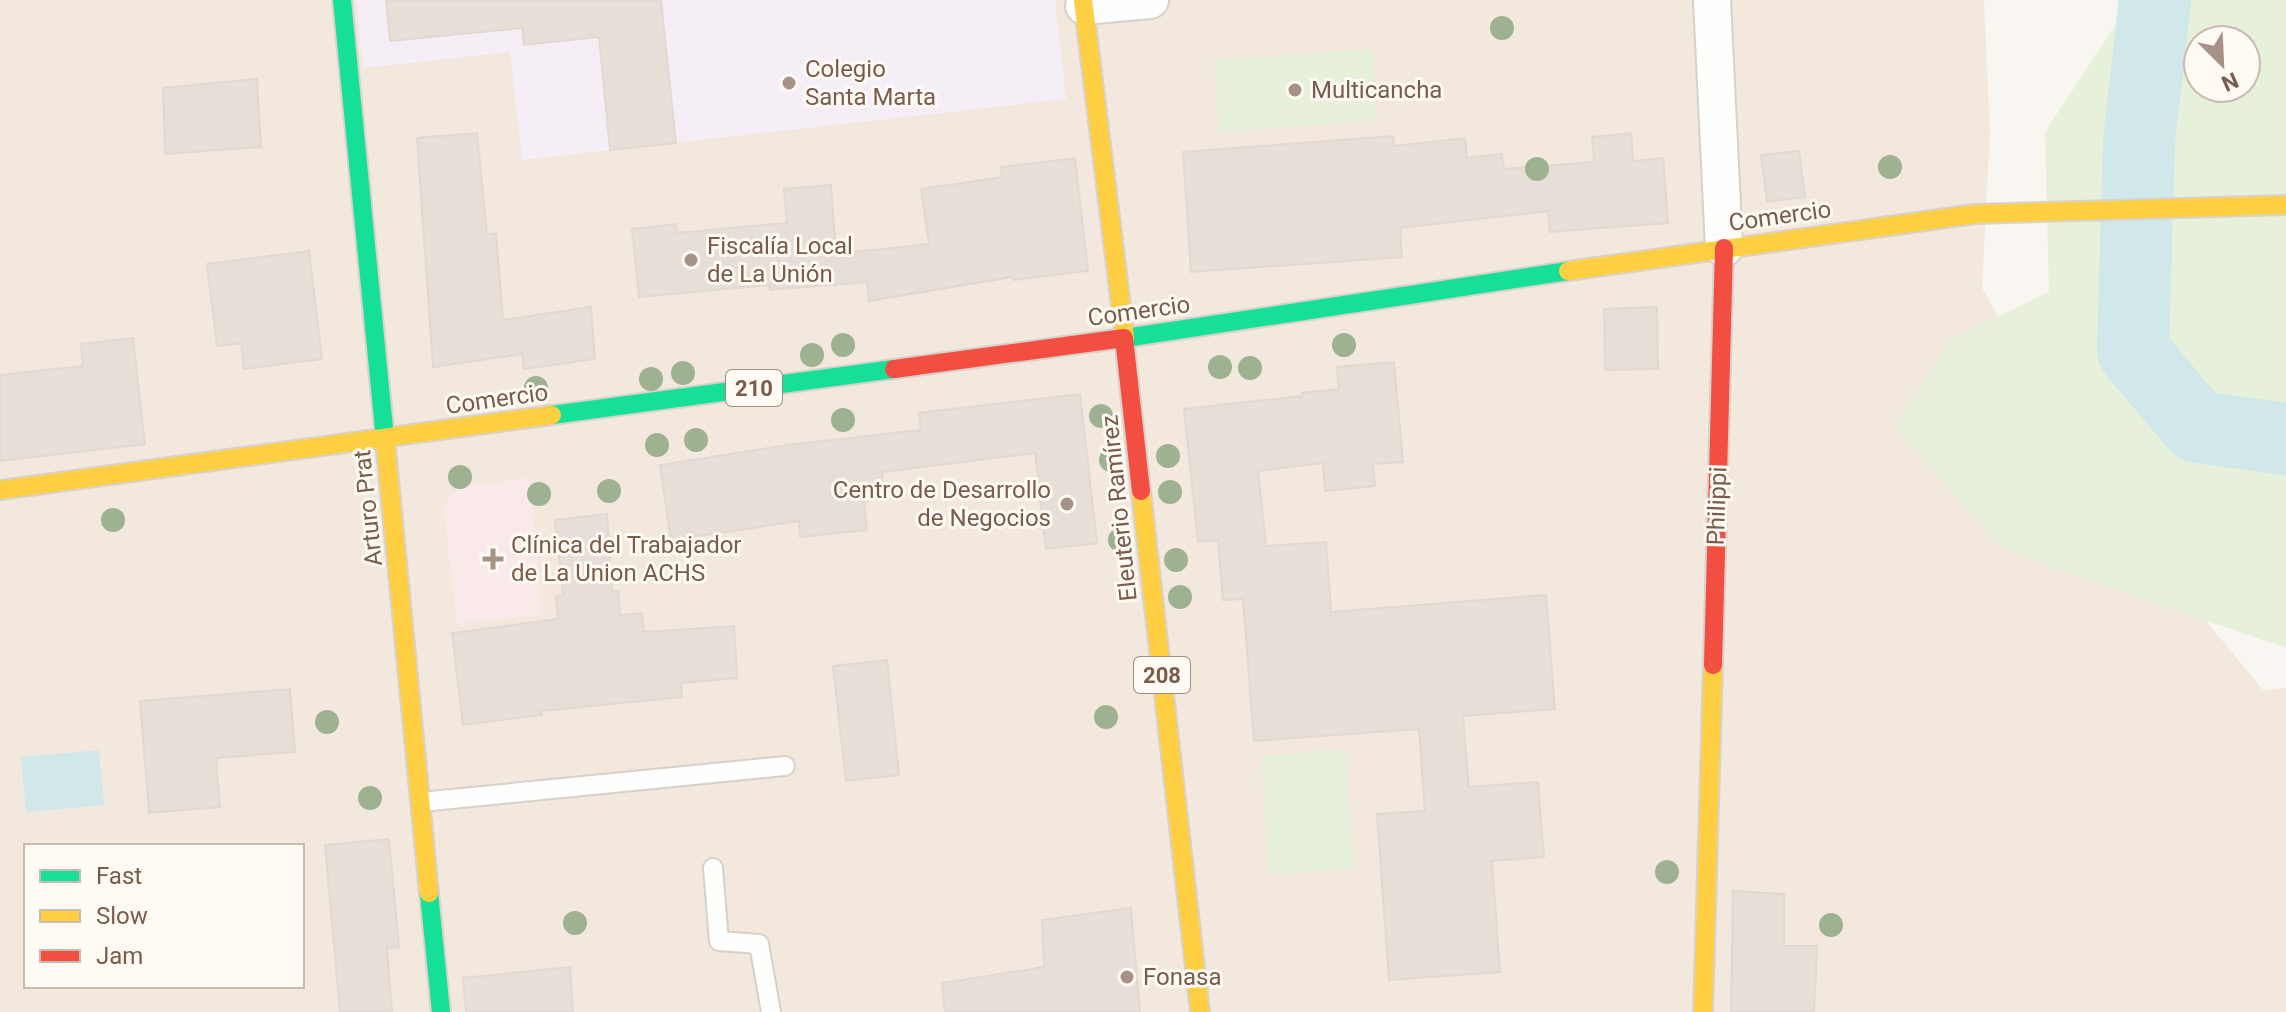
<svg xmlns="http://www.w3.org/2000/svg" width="2286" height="1012" font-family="Roboto,sans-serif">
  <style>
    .residential { fill: #f2e8de; fill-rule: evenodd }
    .education { fill: #f6eef6 }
    .medical { fill: #fae9e9 }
    .green { fill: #e7f0db; fill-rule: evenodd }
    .water { fill: #d0e8ea }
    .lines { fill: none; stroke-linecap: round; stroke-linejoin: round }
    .river { stroke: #d0e8ea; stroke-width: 72 }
    .building { fill: #e6ded7; stroke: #e2d8d2; stroke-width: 2 }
    .lane-casing { stroke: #d7d1cb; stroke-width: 22 }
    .street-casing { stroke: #d7d1cb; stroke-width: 40 }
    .fast-casing { stroke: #d9d2cb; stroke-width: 22 }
    .slow-casing { stroke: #d9d2cb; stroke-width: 22 }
    .jam-casing { stroke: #d9d2cb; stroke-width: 22 }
    .lane { stroke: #fefefd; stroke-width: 18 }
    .street { stroke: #fefefd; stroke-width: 36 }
    .fast { stroke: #16e098; stroke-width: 18 }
    .slow { stroke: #ffcf43; stroke-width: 18 }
    .jam { stroke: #f24e42; stroke-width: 18 }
    .tree { fill: #9eb190 }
    .poi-dot { fill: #a69286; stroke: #fffaf3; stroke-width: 3 }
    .labels { text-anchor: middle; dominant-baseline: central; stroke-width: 6; stroke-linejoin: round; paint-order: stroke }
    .shield { fill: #fffaf3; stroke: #a28b7f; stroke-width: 2 }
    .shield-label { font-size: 22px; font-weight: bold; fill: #7a5c4d }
    .poi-label { font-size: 24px; fill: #7a5c4d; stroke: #fffaf3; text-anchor: start }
    .street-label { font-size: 24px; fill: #7a5c4d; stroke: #fffaf3 }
  </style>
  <rect width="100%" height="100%" fill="#f9f5f0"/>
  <path class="residential" d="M 0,0 L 1984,0 L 1990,131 L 1982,288 L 2085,474 L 2263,690 L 2286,688 L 2286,1012 L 0,1012 ZM 26,846 L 302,846 L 302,986 L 26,986 Z"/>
  <path class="education" d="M 356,0 L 1055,0 L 1066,99 L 522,160 L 510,52 L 363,68 Z"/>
  <path class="medical" d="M 529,478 L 542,614 L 457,624 L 443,505 L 458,487 Z"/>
  <path class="green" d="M 2132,0 L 2286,0 L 2286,648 L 2079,577 L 2002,548 L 1894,427 L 1951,339 L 2049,292 L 2045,132 ZM 2198,40 L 2246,40 L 2246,88 L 2198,88 Z
    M 1372,49 L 1377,120 L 1219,132 L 1214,60 Z
    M 1345,749 L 1354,868 L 1269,875 L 1261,756 Z"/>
  <path class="water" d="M 99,750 L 104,805 L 26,812 L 21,757 Z"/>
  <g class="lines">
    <path class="river" d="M 2155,0 L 2139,141 L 2133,351 L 2197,427 L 2286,439"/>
  </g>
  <path class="building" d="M 386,0 L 661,0 L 676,143 L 610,150 L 599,37 L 524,45 L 522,28 L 390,41 Z
    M 257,79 L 261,147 L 165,154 L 163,88 Z
    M 477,133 L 487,234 L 496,233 L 503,320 L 591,307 L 595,359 L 524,369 L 522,354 L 433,367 L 417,138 Z
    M 1631,133 L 1633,161 L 1663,158 L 1668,223 L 1550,232 L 1548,211 L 1400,228 L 1402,257 L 1191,272 L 1183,152 L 1393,136 L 1394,146 L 1465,138 L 1467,158 L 1502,154 L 1504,169 L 1594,162 L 1592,137 Z
    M 1799,151 L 1805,197 L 1767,202 L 1761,155 Z
    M 1075,158 L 1088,271 L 1014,280 L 1013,277 L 869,301 L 867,282 L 770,290 L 769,285 L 639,297 L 632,229 L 676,224 L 677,233 L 787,223 L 784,189 L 831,185 L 836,254 L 929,244 L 921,189 L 1002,177 L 1001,167 Z
    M 309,251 L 322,359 L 244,369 L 241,343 L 217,346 L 207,264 Z
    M 1657,307 L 1658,369 L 1605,370 L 1604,309 Z
    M 133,338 L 145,444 L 0,461 L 0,375 L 83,366 L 81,344 Z
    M 1394,362 L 1403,462 L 1373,464 L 1375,486 L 1325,491 L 1323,463 L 1258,471 L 1266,546 L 1326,542 L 1331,612 L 1546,595 L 1555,709 L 1463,716 L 1469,787 L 1538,782 L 1544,857 L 1492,861 L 1500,972 L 1389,980 L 1377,814 L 1425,811 L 1419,729 L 1254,741 L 1243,599 L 1223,600 L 1218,540 L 1198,542 L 1184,409 L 1302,396 L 1302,393 L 1339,389 L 1337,367 Z
    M 1080,394 L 1097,543 L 1046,549 L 1035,453 L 882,472 L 884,499 L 864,501 L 867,530 L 800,537 L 799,521 L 671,540 L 660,465 L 788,445 L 921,430 L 919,413 Z
    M 607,514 L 612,591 L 618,591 L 620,615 L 642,613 L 644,632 L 734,626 L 737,678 L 681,683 L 682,697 L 541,711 L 542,715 L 463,725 L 452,633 L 558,619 L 556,596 L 563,595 L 555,520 Z
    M 887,660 L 899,775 L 846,781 L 833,666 Z
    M 290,689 L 295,752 L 216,758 L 220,807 L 149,813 L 140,701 Z
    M 389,839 L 399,947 L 387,948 L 392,1012 L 340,1012 L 325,845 Z
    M 1733,891 L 1784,894 L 1784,946 L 1817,946 L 1814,1012 L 1731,1012 Z
    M 1131,908 L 1140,1012 L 945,1012 L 942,983 L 1044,967 L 1042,920 Z
    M 570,967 L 573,1012 L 466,1012 L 463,978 Z"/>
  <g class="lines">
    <g class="lane-casing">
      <path id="lane" d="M 421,802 L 785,766
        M 713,868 L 719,941 L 759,944 L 771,1012"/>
    </g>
    <g class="street-casing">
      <path id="street" d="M 1712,0 L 1724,248
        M 1084,6 L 1150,0"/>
    </g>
    <g class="fast-casing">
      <path id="fast" d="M 342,0 L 385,439
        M 1125,338 L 1568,271
        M 552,415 L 894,369
        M 429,893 L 441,1012"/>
    </g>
    <g class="slow-casing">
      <path id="slow" d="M 1083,0 L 1125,338
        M 1568,271 L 1975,214 L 2286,205
        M 385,439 L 429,893
        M 0,490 L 552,415
        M 1141,491 L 1200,1012
        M 1703,1012 L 1713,665"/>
    </g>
    <g class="jam-casing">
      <path id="jam" d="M 894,369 L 1124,338 L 1141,491
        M 1713,665 L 1724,248"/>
    </g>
    <use href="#lane" class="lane"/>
    <use href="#street" class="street"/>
    <use href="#fast" class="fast"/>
    <use href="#slow" class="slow"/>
    <use href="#jam" class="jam"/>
  </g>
  <g class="tree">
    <circle cx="1502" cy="28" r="12"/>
    <circle cx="1890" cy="167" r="12"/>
    <circle cx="1537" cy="169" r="12"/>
    <circle cx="843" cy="345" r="12"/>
    <circle cx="1344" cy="345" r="12"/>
    <circle cx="812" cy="355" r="12"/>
    <circle cx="1220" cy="367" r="12"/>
    <circle cx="1250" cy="368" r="12"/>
    <circle cx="683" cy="373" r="12"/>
    <circle cx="651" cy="379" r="12"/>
    <circle cx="536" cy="388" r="12"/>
    <circle cx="1101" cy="416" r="12"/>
    <circle cx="843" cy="420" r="12"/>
    <circle cx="696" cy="440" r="12"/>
    <circle cx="657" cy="445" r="12"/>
    <circle cx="1168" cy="456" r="12"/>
    <circle cx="1111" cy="460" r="12"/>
    <circle cx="460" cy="477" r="12"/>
    <circle cx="609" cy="491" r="12"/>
    <circle cx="1170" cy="492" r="12"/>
    <circle cx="539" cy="494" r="12"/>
    <circle cx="113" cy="520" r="12"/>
    <circle cx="1120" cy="540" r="12"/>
    <circle cx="1176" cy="560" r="12"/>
    <circle cx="1180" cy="597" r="12"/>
    <circle cx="1106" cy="717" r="12"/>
    <circle cx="327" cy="722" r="12"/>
    <circle cx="370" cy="798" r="12"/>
    <circle cx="1667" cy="872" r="12"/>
    <circle cx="575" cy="923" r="12"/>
    <circle cx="1831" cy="925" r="12"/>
  </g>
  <g class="poi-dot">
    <circle cx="789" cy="83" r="8"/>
    <circle cx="1295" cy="90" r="8"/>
    <circle cx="691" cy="260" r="8"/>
    <circle cx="1067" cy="504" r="8"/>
    <path d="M489 547h8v8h8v8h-8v8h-8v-8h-8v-8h8z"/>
    <circle cx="1127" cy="977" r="8"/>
  </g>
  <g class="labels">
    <g class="shield">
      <rect x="726" y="370" width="56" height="36" rx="6"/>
      <rect x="1134" y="657" width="56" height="36" rx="6"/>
    </g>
    <g class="shield-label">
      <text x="754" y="388">210</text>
      <text x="1162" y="675">208</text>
    </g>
    <g class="poi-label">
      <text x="805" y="69">Colegio<tspan x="805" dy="28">Santa Marta</tspan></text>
      <text x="1311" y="90">Multicancha</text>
      <text x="707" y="246">Fiscalía Local<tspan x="707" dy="28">de La Unión</tspan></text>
      <text x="1051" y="490" text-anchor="end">Centro de Desarrollo<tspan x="1051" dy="28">de Negocios</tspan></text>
      <text x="511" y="545">Clínica del Trabajador<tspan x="511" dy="28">de La Union ACHS</tspan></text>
      <text x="1143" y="977">Fonasa</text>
    </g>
    <g class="street-label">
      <text transform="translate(1780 216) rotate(-8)">Comercio</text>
      <text transform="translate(1139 311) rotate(-8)">Comercio</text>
      <text transform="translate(497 399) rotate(-8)">Comercio</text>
      <text transform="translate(1717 506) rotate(-88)">Philippi</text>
      <text transform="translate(368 508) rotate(-96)">Arturo Prat</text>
      <text transform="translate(1119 508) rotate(-96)">Eleuterio Ramírez</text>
    </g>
  </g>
  <rect x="24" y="844" width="280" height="144" fill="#fffaf3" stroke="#cabbb1" stroke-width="2"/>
  <rect x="40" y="870" width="40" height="12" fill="#16e098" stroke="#cabbb1" stroke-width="2"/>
  <text x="96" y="884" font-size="24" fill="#7a5c4d">Fast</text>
  <rect x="40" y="910" width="40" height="12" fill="#ffcf43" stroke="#cabbb1" stroke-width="2"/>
  <text x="96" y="924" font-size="24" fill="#7a5c4d">Slow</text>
  <rect x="40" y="950" width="40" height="12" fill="#f24e42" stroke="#cabbb1" stroke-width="2"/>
  <text x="96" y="964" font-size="24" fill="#7a5c4d">Jam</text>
  <g transform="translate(2222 64) rotate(156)"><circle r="38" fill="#fffaf3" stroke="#cabbb1" stroke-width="2"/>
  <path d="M0-6L14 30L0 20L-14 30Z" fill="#a69286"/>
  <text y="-12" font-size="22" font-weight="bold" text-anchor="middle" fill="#7a5c4d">N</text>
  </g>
</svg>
